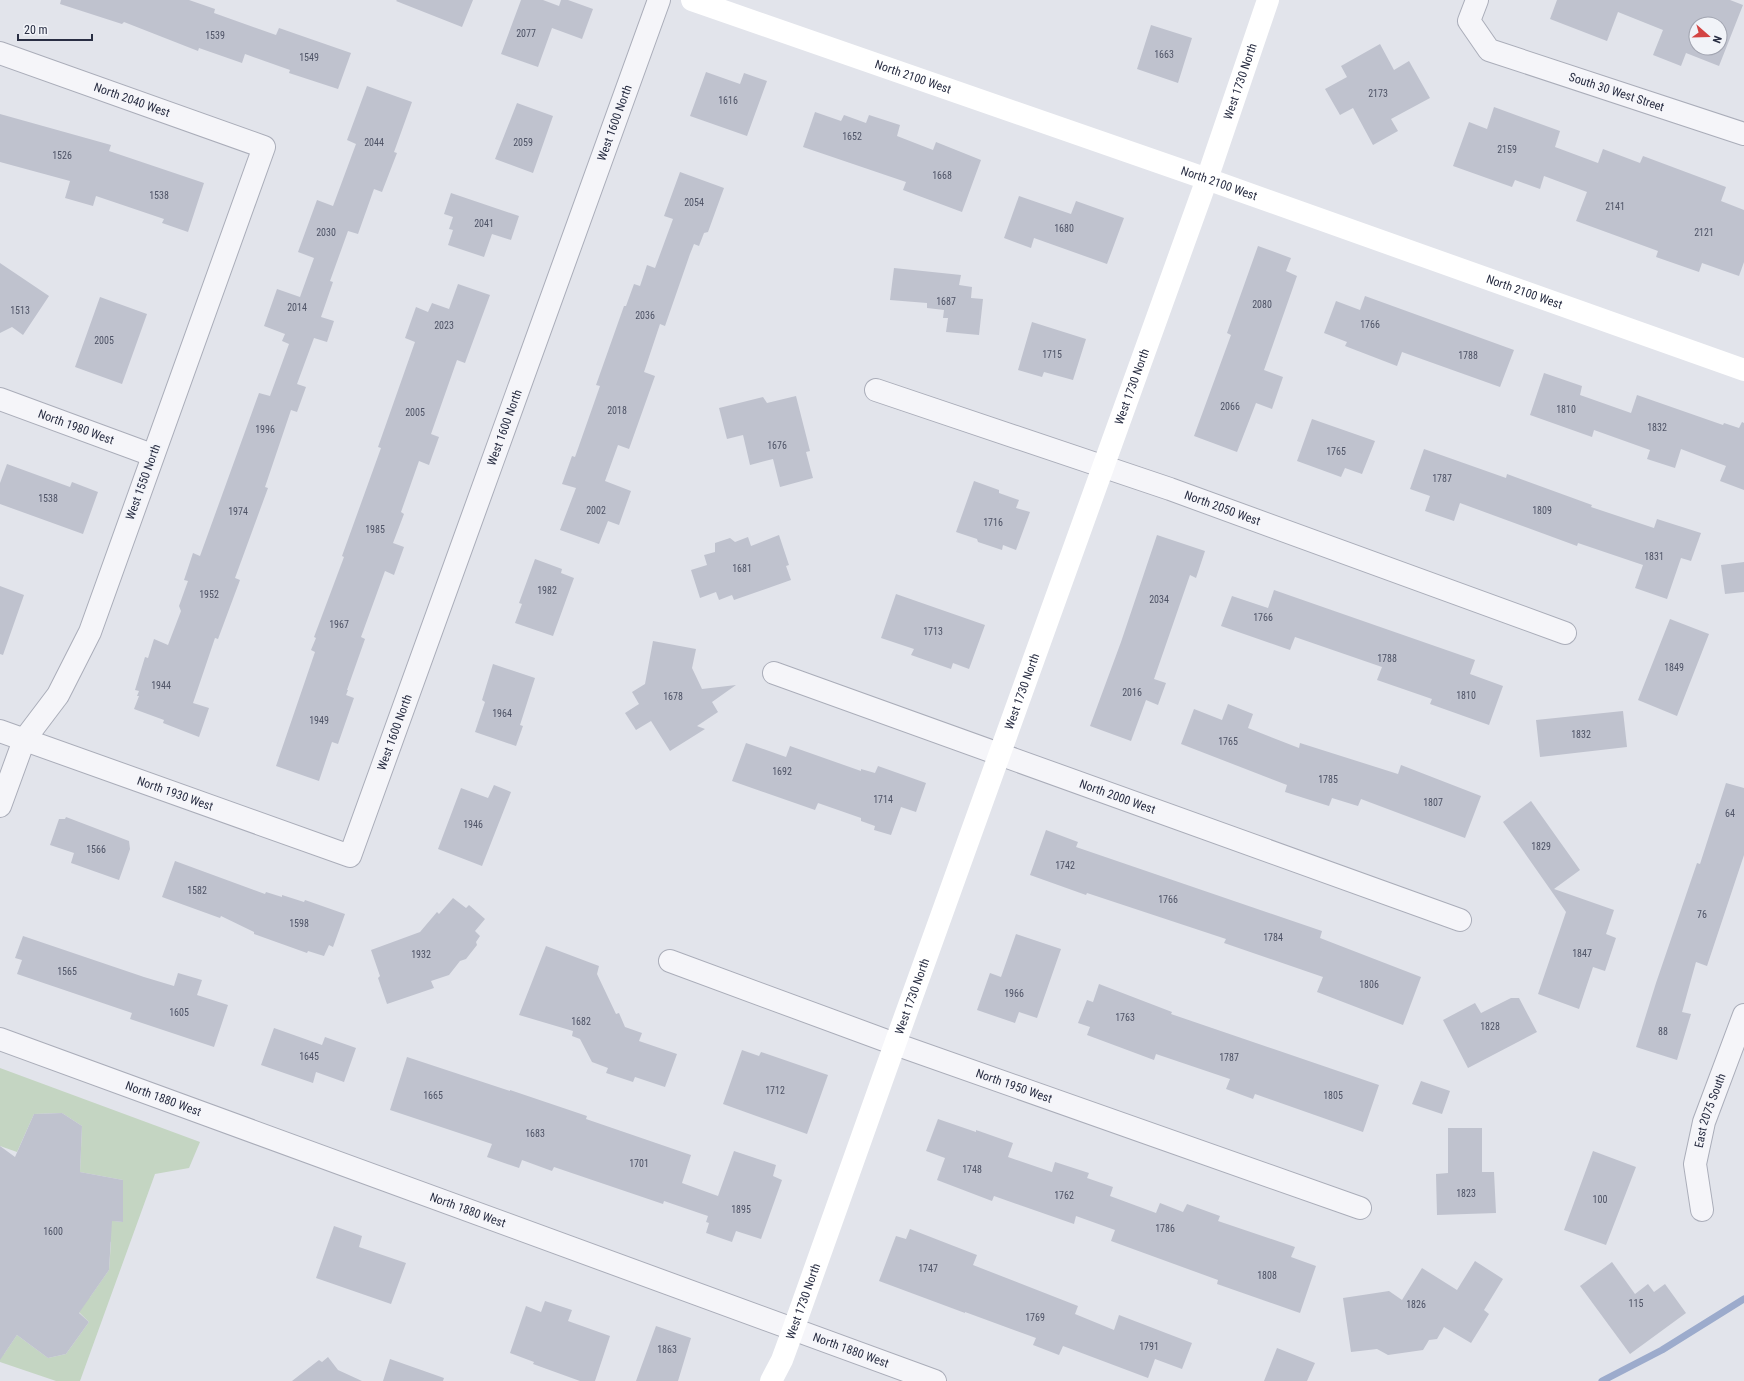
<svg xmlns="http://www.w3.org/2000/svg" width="1744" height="1381" font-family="'Roboto Condensed',sans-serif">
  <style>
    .green { fill: #c4d5c2 }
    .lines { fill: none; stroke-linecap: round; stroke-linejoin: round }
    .stream { stroke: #9cabcc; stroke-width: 7 }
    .building { fill: #bfc2ce; fill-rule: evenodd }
    .street-casing { stroke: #aaadb9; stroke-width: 24 }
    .street { stroke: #f5f5f9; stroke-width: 22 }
    .secondary { stroke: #fff; stroke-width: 22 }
    .labels { text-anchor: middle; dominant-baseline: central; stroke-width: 3.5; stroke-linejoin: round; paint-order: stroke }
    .number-label { font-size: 10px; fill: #4e5366 }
    .street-label { font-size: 12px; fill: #292e43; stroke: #f1f3f8 }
  </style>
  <rect width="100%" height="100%" fill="#e2e4eb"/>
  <path class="green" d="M 0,1068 L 200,1142 L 189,1168 L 155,1174 L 80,1381 L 56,1381 L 0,1362 L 0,1353 L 4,1354 L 17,1335 L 48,1358 L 66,1354 L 89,1322 L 77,1310 L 85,1296 L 90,1297 L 109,1270 L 111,1242 L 105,1239 L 105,1220 L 123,1222 L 123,1180 L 80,1172 L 82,1126 L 62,1113 L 34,1114 L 17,1152 L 0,1146 Z"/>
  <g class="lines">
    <path class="stream" d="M 1602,1381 L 1662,1350 L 1744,1299"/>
  </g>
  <path class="building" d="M 61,0 L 189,0 L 215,9 L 214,13 L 276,35 L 279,28 L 351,53 L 338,89 L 289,73 L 290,70 L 245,54 L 242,63 L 199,48 L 198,51 L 124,22 L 122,24 L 60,4 Z
    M 397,0 L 473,0 L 462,27 L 396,1 Z
    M 521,0 L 543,0 L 559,6 L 561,0 L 568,0 L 593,9 L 582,39 L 552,28 L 538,67 L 501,54 Z
    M 1557,0 L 1730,0 L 1743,5 L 1719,66 L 1686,53 L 1681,66 L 1653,55 L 1663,30 L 1618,12 L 1607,41 L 1550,19 ZM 1696,24 L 1720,24 L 1720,48 L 1696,48 Z
    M 1151,25 L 1192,38 L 1178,83 L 1137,69 Z
    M 1380,44 L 1394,70 L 1409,61 L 1430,98 L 1391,119 L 1398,131 L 1373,145 L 1353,108 L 1340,115 L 1325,89 L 1347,77 L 1341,66 Z
    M 706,72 L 740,84 L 744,73 L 767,81 L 747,136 L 690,116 Z
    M 367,86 L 412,102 L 394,152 L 397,153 L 382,192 L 374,189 L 358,234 L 348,231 L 330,281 L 333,282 L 321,317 L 334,321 L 327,342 L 314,338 L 297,384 L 306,387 L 297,412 L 291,410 L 265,487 L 268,488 L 235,578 L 240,580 L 218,639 L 215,638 L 193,703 L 209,708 L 199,737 L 163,723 L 164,720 L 134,709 L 139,696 L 137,696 L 139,691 L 135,690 L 145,657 L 148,658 L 154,639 L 168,645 L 181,611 L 179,606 L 188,581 L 184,580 L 193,553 L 200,556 L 259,393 L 270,396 L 289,344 L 282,341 L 285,334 L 264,326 L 277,289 L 300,297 L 314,258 L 298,252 L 317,200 L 333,206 L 356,144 L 347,140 Z
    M 517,103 L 553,116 L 533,173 L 495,159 Z
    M 1494,107 L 1560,131 L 1555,147 L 1598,163 L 1603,149 L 1640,163 L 1643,156 L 1726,187 L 1721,201 L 1744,210 L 1744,262 L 1739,276 L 1702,263 L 1699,272 L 1656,257 L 1658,251 L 1576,221 L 1587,192 L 1544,176 L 1540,189 L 1515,180 L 1512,187 L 1453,166 L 1469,122 L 1487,129 Z
    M 815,112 L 841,121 L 844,115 L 866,123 L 869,115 L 900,125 L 897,136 L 933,150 L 936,142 L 981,160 L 962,212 L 903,190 L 906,182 L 803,147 Z
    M 0,114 L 111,145 L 109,151 L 204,183 L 188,232 L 162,223 L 164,219 L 96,196 L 93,206 L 65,198 L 70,181 L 0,162 Z
    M 680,172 L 724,188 L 708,232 L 704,233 L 699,246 L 694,244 L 690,254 L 665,326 L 660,324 L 644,372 L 655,376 L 629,449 L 618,445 L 605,481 L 631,491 L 619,525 L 608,521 L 599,544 L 560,530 L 576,488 L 562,484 L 572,456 L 575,457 L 600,386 L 596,385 L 624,306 L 626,306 L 634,284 L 640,286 L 647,265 L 655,268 L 673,219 L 664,216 Z
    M 451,193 L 519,216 L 511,240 L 492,234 L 484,257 L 448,245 L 453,230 L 449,229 L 453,217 L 444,214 Z
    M 1019,196 L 1071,214 L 1076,201 L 1124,218 L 1107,264 L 1034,238 L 1031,248 L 1004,238 Z
    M 1258,246 L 1291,258 L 1286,271 L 1297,276 L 1264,370 L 1283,377 L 1272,409 L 1256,403 L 1237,452 L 1194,436 L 1231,335 L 1227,333 Z
    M 0,263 L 49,296 L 23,335 L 12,327 L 0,333 Z
    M 894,268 L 961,275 L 959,285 L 972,287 L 971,298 L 983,299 L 979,335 L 946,332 L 948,318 L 943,318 L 944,310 L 927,308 L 927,303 L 890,300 Z
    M 458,284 L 490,295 L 465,363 L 457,360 L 431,434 L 439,437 L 429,465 L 419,461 L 401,512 L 404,514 L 393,543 L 404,547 L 394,575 L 385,571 L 361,637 L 365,639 L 347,690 L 348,690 L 346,695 L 354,698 L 338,744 L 332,742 L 319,781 L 276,766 L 315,652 L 311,650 L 316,638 L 314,637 L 344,557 L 342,556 L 381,448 L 378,447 L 415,342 L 405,338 L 416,307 L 428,312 L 432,303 L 449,309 Z
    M 1365,296 L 1514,350 L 1500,387 L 1402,352 L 1397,366 L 1345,346 L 1347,342 L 1324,333 L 1336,301 L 1360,310 Z
    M 100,297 L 147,314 L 122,384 L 75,367 Z
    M 1032,322 L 1086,339 L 1073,380 L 1044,372 L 1042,377 L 1018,370 Z
    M 1544,373 L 1582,386 L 1580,395 L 1631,413 L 1637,395 L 1723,425 L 1724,423 L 1739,428 L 1742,422 L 1744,423 L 1744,490 L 1720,481 L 1726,466 L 1681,449 L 1675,468 L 1647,459 L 1650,450 L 1594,430 L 1592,437 L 1530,415 Z
    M 796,396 L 810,451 L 806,452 L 813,478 L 780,487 L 773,459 L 750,465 L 743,435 L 727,439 L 719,408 L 763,397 L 767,403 Z
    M 1312,419 L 1375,441 L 1362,474 L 1345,468 L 1341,477 L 1297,461 Z
    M 1424,449 L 1506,478 L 1507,474 L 1592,505 L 1591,507 L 1654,528 L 1657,519 L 1701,533 L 1691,561 L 1681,558 L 1667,599 L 1635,588 L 1643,565 L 1578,543 L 1577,546 L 1460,503 L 1454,521 L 1425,511 L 1430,496 L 1410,489 Z
    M 7,464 L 70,487 L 72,482 L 98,492 L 83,534 L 0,504 L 0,483 Z
    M 974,481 L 999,490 L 999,493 L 1019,500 L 1016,508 L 1030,512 L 1016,550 L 1003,545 L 1002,550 L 978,542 L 977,539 L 956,532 Z
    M 779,535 L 789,565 L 786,566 L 791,580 L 734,600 L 732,595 L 719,600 L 716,592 L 700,598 L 691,570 L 707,565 L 704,555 L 715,552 L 715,543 L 730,538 L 735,542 L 748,537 L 751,546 Z
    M 1157,535 L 1205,551 L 1196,578 L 1190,575 L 1154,679 L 1166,683 L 1158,705 L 1146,700 L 1131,741 L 1090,726 L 1121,642 Z
    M 535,559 L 562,569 L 561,573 L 574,578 L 553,636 L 515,623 L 522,604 L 519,603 Z
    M 1744,562 L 1744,592 L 1725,594 L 1721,565 Z
    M 0,586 L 24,595 L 3,655 L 0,654 Z
    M 1274,590 L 1475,660 L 1470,674 L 1503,686 L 1489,725 L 1430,704 L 1432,699 L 1377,680 L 1382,667 L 1295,637 L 1290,650 L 1221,626 L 1232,596 L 1268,608 Z
    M 896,594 L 985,625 L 969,669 L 953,663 L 951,669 L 911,655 L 914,649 L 881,638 Z
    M 1670,619 L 1709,634 L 1677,716 L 1638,700 Z
    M 653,641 L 696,649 L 692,668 L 702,689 L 736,685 L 712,702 L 718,712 L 697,726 L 705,729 L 670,751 L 651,721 L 636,730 L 625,713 L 639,704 L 632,692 L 645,684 Z
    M 493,664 L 535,678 L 520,725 L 523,726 L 516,746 L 475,732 L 485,702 L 482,700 Z
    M 1228,704 L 1253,714 L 1248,728 L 1299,748 L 1300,743 L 1398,774 L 1401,765 L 1481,796 L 1465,838 L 1361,799 L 1358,806 L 1332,798 L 1329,806 L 1285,792 L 1287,785 L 1181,744 L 1194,709 L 1222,720 Z
    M 1623,711 L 1627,747 L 1540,757 L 1536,720 Z
    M 746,743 L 786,757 L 790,746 L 861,771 L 861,769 L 875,773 L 878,766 L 926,783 L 916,812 L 901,807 L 891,835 L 874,830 L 875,826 L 861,821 L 861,818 L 818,803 L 815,810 L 732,781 Z
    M 1726,783 L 1744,788 L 1744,855 L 1707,966 L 1696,962 L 1682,1012 L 1691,1014 L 1677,1060 L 1636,1047 L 1656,983 L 1697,863 L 1700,864 Z
    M 494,785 L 511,792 L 482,866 L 438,849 L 461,788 L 488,798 Z
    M 1531,801 L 1580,870 L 1554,889 L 1614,910 L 1606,934 L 1616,938 L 1605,971 L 1593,967 L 1579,1009 L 1538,994 L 1566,912 L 1503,822 Z
    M 66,817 L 129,841 L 130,849 L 119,880 L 71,863 L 74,853 L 50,845 L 59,819 L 65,819 Z
    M 1046,830 L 1078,842 L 1076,847 L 1322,931 L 1320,938 L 1421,977 L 1403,1025 L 1317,992 L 1323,977 L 1224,943 L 1226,939 L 1087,893 L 1086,895 L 1030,875 Z
    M 175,861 L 265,894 L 266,892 L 282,897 L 282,895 L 304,902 L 305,900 L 345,914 L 333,947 L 329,945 L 324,956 L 308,951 L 307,953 L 254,934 L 254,932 L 221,916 L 220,918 L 162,897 Z
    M 453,898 L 466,908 L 469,905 L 485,919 L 475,931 L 480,936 L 476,942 L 477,945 L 466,959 L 460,961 L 449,975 L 431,981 L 434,988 L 387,1004 L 378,978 L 380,976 L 371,950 L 420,932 L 437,912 L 439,914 Z
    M 1016,934 L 1061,949 L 1037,1018 L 1019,1012 L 1015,1023 L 977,1010 L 990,973 L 1001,977 Z
    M 23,936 L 144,977 L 174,986 L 178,973 L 202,980 L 197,995 L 228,1005 L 214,1047 L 130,1019 L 132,1013 L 17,974 L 22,960 L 15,958 Z
    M 546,946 L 599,966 L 597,974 L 616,1014 L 619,1013 L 625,1027 L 642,1033 L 639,1041 L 677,1054 L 665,1087 L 635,1077 L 633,1082 L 606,1073 L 608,1068 L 592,1062 L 580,1039 L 572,1036 L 573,1031 L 519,1015 Z
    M 1099,984 L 1172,1012 L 1171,1014 L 1379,1085 L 1363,1132 L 1255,1094 L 1253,1099 L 1226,1089 L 1230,1079 L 1156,1054 L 1154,1060 L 1087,1035 L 1090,1027 L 1078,1023 L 1087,1000 L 1093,1002 Z
    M 1511,998 L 1519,998 L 1537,1032 L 1468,1068 L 1443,1020 L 1475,1003 L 1481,1013 Z
    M 274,1028 L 322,1045 L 325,1037 L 356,1048 L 344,1082 L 316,1072 L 313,1083 L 261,1065 Z
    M 742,1050 L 759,1056 L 761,1052 L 828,1075 L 807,1134 L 723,1104 Z
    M 407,1057 L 510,1091 L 510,1090 L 587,1116 L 586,1119 L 691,1155 L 682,1183 L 718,1196 L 734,1151 L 776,1165 L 773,1176 L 782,1180 L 761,1239 L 736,1231 L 732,1242 L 706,1233 L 709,1223 L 706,1222 L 708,1216 L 664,1201 L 663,1204 L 554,1167 L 552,1171 L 522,1160 L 519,1168 L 487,1157 L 492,1144 L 390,1110 Z
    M 1421,1081 L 1450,1091 L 1442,1114 L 1412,1104 Z
    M 62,1113 L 82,1126 L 80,1172 L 123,1180 L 123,1222 L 112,1221 L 109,1270 L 79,1313 L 89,1322 L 66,1354 L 48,1358 L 17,1335 L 0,1360 L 0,1146 L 15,1157 L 34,1114 Z
    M 938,1119 L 976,1132 L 976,1130 L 1013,1143 L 1008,1157 L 1052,1172 L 1055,1162 L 1089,1173 L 1087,1178 L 1113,1187 L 1110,1196 L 1156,1213 L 1160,1203 L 1183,1212 L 1187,1204 L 1220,1216 L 1218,1221 L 1295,1247 L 1291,1257 L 1316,1266 L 1300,1313 L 1217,1284 L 1218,1280 L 1111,1241 L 1115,1230 L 1076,1216 L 1074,1224 L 994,1196 L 992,1201 L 937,1180 L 945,1158 L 926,1151 Z
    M 1448,1128 L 1482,1128 L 1482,1172 L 1494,1172 L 1496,1213 L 1437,1215 L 1436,1174 L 1448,1173 Z
    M 1593,1151 L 1636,1167 L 1606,1245 L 1564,1230 Z
    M 334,1226 L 362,1236 L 359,1247 L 406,1263 L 391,1304 L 316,1278 Z
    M 910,1229 L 977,1255 L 973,1265 L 1078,1306 L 1075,1314 L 1114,1330 L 1119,1315 L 1192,1343 L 1182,1369 L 1155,1359 L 1148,1378 L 1063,1346 L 1059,1355 L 1033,1345 L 1036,1338 L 965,1312 L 965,1313 L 879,1281 L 896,1236 L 906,1239 Z
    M 1475,1261 L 1503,1279 L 1484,1310 L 1489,1314 L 1471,1343 L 1444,1327 L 1437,1339 L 1429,1340 L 1423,1350 L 1388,1355 L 1377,1349 L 1351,1352 L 1343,1298 L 1389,1291 L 1402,1300 L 1422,1268 L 1457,1290 Z
    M 1612,1262 L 1635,1294 L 1648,1284 L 1654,1292 L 1665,1284 L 1686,1313 L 1630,1354 L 1580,1286 Z
    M 545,1301 L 572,1310 L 568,1321 L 610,1336 L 595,1381 L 580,1381 L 533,1364 L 534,1362 L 510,1353 L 526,1306 L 541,1312 Z
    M 656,1326 L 691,1338 L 678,1381 L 636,1381 Z
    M 1277,1348 L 1315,1363 L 1307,1381 L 1264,1381 Z
    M 328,1357 L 338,1370 L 362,1381 L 292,1381 L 319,1360 L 322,1362 Z
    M 390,1359 L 444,1378 L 443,1381 L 383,1381 Z"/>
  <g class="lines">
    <g class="street-casing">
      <g id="street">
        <path id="s1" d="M 1477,0 L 1469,21 L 1489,50 L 1744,134"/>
        <path id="s2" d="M 0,53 L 264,147 L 90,632 L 58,695 L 24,740 L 0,806"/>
        <path id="s3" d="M 876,390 L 1170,489 L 1565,633"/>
        <path id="s4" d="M 0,399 L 152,455"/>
        <path id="s5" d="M 774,673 L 1460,920"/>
        <path id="s6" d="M 0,731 L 350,856 L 659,0"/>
        <path id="s7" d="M 670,961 L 895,1044 L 1360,1208"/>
        <path id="s8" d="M 0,1039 L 935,1381"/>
        <path id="s9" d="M 1702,1210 L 1695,1164 L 1704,1122 L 1744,1015"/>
      </g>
    </g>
    <use href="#street" class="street"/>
    <g class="secondary">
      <path id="s10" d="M 692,0 L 1207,179 L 1744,370"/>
      <path id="s11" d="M 771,1381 L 782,1360 L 793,1330 L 895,1044 L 1207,179 L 1268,0"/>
    </g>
  </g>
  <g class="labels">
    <g class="number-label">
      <text x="526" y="33">2077</text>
      <text x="215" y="35">1539</text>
      <text x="1164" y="54">1663</text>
      <text x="309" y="57">1549</text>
      <text x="1378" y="93">2173</text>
      <text x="728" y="100">1616</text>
      <text x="852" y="136">1652</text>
      <text x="374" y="142">2044</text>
      <text x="523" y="142">2059</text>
      <text x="1507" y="149">2159</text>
      <text x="62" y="155">1526</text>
      <text x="942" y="175">1668</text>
      <text x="159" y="195">1538</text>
      <text x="694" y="202">2054</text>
      <text x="1615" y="206">2141</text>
      <text x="484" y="223">2041</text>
      <text x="1064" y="228">1680</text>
      <text x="326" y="232">2030</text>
      <text x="1704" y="232">2121</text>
      <text x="946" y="301">1687</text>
      <text x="1262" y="304">2080</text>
      <text x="297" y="307">2014</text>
      <text x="20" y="310">1513</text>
      <text x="645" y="315">2036</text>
      <text x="1370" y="324">1766</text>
      <text x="444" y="325">2023</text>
      <text x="104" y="340">2005</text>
      <text x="1052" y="354">1715</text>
      <text x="1468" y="355">1788</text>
      <text x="1230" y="406">2066</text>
      <text x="1566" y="409">1810</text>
      <text x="617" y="410">2018</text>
      <text x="415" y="412">2005</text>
      <text x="1657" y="427">1832</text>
      <text x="265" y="429">1996</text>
      <text x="777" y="445">1676</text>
      <text x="1336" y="451">1765</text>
      <text x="1442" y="478">1787</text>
      <text x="48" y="498">1538</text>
      <text x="596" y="510">2002</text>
      <text x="1542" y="510">1809</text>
      <text x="238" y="511">1974</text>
      <text x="993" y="522">1716</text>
      <text x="375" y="529">1985</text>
      <text x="1654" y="556">1831</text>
      <text x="742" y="568">1681</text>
      <text x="547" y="590">1982</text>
      <text x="209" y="594">1952</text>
      <text x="1159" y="599">2034</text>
      <text x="1263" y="617">1766</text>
      <text x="339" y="624">1967</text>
      <text x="933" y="631">1713</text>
      <text x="1387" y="658">1788</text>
      <text x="1674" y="667">1849</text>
      <text x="161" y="685">1944</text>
      <text x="1132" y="692">2016</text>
      <text x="1466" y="695">1810</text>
      <text x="673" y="696">1678</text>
      <text x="502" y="713">1964</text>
      <text x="319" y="720">1949</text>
      <text x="1581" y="734">1832</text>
      <text x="1228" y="741">1765</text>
      <text x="782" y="771">1692</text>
      <text x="1328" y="779">1785</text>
      <text x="883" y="799">1714</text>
      <text x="1433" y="802">1807</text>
      <text x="1730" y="813">64</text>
      <text x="473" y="824">1946</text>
      <text x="1541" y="846">1829</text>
      <text x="96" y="849">1566</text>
      <text x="1065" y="865">1742</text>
      <text x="197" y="890">1582</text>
      <text x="1168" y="899">1766</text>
      <text x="1702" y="914">76</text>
      <text x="299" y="923">1598</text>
      <text x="1273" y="937">1784</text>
      <text x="1582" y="953">1847</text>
      <text x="421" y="954">1932</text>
      <text x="67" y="971">1565</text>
      <text x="1369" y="984">1806</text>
      <text x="1014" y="993">1966</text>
      <text x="179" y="1012">1605</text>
      <text x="1125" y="1017">1763</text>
      <text x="581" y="1021">1682</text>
      <text x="1490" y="1026">1828</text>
      <text x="1663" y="1031">88</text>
      <text x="309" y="1056">1645</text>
      <text x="1229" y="1057">1787</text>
      <text x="775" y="1090">1712</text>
      <text x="433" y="1095">1665</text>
      <text x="1333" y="1095">1805</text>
      <text x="535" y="1133">1683</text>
      <text x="639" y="1163">1701</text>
      <text x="972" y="1169">1748</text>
      <text x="1466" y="1193">1823</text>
      <text x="1064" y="1195">1762</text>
      <text x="1600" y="1199">100</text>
      <text x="741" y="1209">1895</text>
      <text x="1165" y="1228">1786</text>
      <text x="53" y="1231">1600</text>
      <text x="928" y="1268">1747</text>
      <text x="1267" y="1275">1808</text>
      <text x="1636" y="1303">115</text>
      <text x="1416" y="1304">1826</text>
      <text x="1035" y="1317">1769</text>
      <text x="1149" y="1346">1791</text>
      <text x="667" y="1349">1863</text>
    </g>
    <g class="street-label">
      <text stroke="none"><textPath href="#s10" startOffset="234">North 2100 West</textPath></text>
      <text stroke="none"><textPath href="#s11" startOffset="1382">West 1730 North</textPath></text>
      <text stroke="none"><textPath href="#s1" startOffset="192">South 30 West Street</textPath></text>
      <text stroke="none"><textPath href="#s2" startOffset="140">North 2040 West</textPath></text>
      <text stroke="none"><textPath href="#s6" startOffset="1151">West 1600 North</textPath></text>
      <text stroke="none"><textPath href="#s10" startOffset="558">North 2100 West</textPath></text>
      <text stroke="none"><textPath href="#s10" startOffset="882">North 2100 West</textPath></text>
      <text stroke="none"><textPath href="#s11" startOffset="1058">West 1730 North</textPath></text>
      <text stroke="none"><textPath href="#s4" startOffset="81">North 1980 West</textPath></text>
      <text stroke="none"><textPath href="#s6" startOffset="827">West 1600 North</textPath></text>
      <text transform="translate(143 482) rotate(-70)">West 1550 North</text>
      <text stroke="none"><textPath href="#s3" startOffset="366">North 2050 West</textPath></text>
      <text stroke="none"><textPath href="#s11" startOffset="734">West 1730 North</textPath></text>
      <text stroke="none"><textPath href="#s6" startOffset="503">West 1600 North</textPath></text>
      <text stroke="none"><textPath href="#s6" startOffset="186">North 1930 West</textPath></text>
      <text stroke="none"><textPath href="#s5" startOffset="365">North 2000 West</textPath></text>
      <text stroke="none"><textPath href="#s11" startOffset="410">West 1730 North</textPath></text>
      <text stroke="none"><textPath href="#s7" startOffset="366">North 1950 West</textPath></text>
      <text stroke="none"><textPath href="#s8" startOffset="174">North 1880 West</textPath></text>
      <text stroke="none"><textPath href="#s9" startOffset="102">East 2075 South</textPath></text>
      <text stroke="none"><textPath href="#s8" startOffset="498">North 1880 West</textPath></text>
      <text stroke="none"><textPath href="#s11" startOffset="86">West 1730 North</textPath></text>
      <text stroke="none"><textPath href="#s8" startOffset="906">North 1880 West</textPath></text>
    </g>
  </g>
  <g transform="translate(1708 36) rotate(110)"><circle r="19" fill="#f1f3f8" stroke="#a1a4b0"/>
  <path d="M0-3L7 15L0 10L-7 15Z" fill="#d34443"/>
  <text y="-6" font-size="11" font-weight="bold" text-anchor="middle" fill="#292e43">N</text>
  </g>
  <path d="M18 34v6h74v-6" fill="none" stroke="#292e43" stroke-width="2"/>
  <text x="24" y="34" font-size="12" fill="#292e43" stroke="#f1f3f8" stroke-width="3" paint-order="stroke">20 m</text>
</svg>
